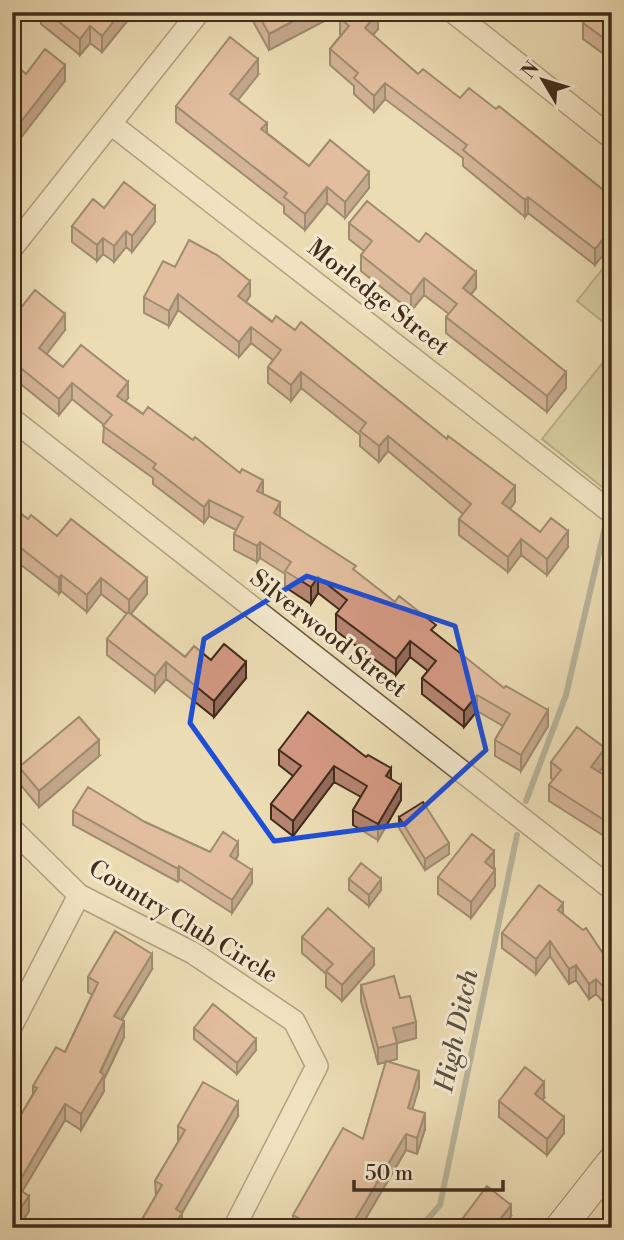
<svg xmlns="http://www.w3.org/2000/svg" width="624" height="1240" font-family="'Libre Bodoni',serif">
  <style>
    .green { fill: #bfbe87; stroke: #807652; stroke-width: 2 }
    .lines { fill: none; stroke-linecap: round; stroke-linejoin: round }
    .stream { stroke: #778278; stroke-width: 6 }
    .minor-casing { stroke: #6c5942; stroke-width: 24 }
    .secondary-casing { stroke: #412d1c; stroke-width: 32 }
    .minor { stroke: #f3e8ce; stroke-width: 21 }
    .secondary { stroke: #f3e8ce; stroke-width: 30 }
    .wall { fill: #b68471; stroke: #412d1c; stroke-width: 2 }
    .shaded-wall { fill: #946b5c; stroke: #412d1c; stroke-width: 2 }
    .building { fill: #d49983; stroke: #412d1c; stroke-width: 2 }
    .marked { fill: none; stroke: #1d4ed8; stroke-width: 5; stroke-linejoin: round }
    .labels { text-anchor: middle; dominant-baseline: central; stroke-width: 6; stroke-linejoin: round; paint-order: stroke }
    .street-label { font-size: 24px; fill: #412d1c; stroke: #f3e8ce }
    .water-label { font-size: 26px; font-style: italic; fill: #585042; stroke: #f3e8ce }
  </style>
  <rect width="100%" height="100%" fill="#ecdcb4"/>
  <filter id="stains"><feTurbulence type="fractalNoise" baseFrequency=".00286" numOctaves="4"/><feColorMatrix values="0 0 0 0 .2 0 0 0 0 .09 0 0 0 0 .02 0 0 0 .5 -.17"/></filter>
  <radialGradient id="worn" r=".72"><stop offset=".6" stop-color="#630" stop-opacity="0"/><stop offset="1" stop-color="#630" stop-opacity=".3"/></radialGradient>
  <path class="green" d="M 612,257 L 612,329 L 577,301 Z
    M 612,351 L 612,495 L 542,439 Z"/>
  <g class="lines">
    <path class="stream" d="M 526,801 L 566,695 L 606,523
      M 420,1228 L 440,1205 L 517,835"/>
    <g class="minor-casing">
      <path id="minor" d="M 453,12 L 612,138
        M 111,124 L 612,513
        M 12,248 L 199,12
        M 12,419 L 612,889
        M 12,829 L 79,895 L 193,953 L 294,1021 L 317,1066 L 234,1228
        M 12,1025 L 79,895"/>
    </g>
    <g class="secondary-casing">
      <path id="secondary" d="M 560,1228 L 612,1162"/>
    </g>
    <use href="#minor" class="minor"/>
    <use href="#secondary" class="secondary"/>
  </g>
  <path class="wall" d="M 41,12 L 133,12 L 133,14 L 102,52 L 90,43 L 80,55 L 41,24 Z
    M 250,12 L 332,12 L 332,17 L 269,50 L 250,16 Z
    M 612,12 L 612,60 L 583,39 L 583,23 Z
    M 340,18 L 378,29 L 373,35 L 418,74 L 460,98 L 612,197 L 595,265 L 528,213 L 525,217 L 463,166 L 463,158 L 385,99 L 374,112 L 354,94 L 354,86 L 330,65 L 330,49 L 341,35 L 340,34 Z
    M 258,75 L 238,100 L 267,133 L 309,166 L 369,188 L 345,218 L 327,203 L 305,230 L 284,213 L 284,206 L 176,122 L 176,106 Z
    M 104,208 L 155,222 L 132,252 L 126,247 L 114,262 L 103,254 L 97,261 L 72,242 L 72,226 Z
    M 349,223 L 476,288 L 471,295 L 566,388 L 547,412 L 446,333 L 446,317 L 449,314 L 424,295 L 411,311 L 361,271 L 361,255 L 364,251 L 349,239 Z
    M 175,267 L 250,296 L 246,302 L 515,502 L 510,509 L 540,532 L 568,547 L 547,575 L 521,555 L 508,572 L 459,535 L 459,519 L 463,514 L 388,451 L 379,462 L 360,446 L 360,435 L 301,388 L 291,401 L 268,383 L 268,367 L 273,360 L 251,343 L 239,357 L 178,310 L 169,326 L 144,313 L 144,297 Z
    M 12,319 L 65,330 L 46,354 L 63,367 L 128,398 L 125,401 L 143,414 L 263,494 L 280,517 L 356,572 L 436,634 L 548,726 L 521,771 L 495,756 L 495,740 L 503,726 L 477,711 L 464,727 L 422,694 L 422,678 L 428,671 L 410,657 L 396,675 L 336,631 L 336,614 L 340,610 L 318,593 L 311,604 L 285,587 L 285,574 L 260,558 L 257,562 L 234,550 L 234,534 L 236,530 L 209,516 L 204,523 L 153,484 L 153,478 L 103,442 L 104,425 L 72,399 L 59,415 L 12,377 Z
    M 12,507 L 28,519 L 57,536 L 147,594 L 131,614 L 185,657 L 211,660 L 246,678 L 214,717 L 166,679 L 155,692 L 107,655 L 107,639 L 127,614 L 101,594 L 87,612 L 61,591 L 59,594 L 12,558 Z
    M 279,750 L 391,779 L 401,800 L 378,840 L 353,825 L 353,810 L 361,797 L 334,782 L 293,836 L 271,819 L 271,804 L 293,776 L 279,765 Z
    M 99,756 L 39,807 L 19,783 L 19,767 Z
    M 551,762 L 605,764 L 599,772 L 612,780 L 612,841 L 549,801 L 549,785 L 553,780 L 551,778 Z
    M 73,811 L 145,822 L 210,852 L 238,855 L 236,860 L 252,883 L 232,913 L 179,879 L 178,882 L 73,825 Z
    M 399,817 L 449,854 L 425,870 L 399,828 Z
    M 494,867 L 495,886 L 471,918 L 438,894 L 438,877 Z
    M 349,879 L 381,890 L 369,906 L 349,890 Z
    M 563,914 L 612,967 L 612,1011 L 596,994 L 589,999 L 576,980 L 569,984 L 550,956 L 536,974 L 502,948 L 502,933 Z
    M 302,937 L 374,965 L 342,1001 L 326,987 L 326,974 L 302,953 Z
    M 152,969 L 122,1020 L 124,1037 L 104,1079 L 104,1091 L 81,1130 L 65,1120 L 22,1191 L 29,1211 L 19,1226 L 13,1222 L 12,1130 L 33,1094 L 33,1086 L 65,1052 L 92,995 L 88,992 L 88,977 Z
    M 361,985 L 400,998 L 416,1038 L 397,1043 L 397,1059 L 387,1061 L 419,1087 L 412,1109 L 425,1129 L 417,1154 L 406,1150 L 360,1228 L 293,1228 L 293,1215 L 363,1139 L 386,1062 L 378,1064 L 361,1001 Z
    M 194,1028 L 256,1050 L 237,1074 L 194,1039 Z
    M 544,1098 L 542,1100 L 564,1133 L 547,1155 L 499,1117 L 499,1101 Z
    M 238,1116 L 182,1213 L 181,1228 L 137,1228 L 156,1196 L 155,1181 L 179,1141 L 178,1140 L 178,1126 Z
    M 511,1216 L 503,1228 L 463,1228 L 463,1218 Z"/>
  <path class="shaded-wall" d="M 121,12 L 133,12 L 133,14 L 102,52 L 102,36 Z
    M 310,12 L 332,12 L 332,17 L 269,50 L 269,34 Z
    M 378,13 L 378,29 L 365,44 L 365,28 Z
    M 90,26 L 90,43 L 80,55 L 80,39 Z
    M 258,59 L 258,75 L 230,110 L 230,94 Z
    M 65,65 L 65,81 L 12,149 L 12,133 Z
    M 385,83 L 385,99 L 374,112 L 374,96 Z
    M 267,123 L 267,139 L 261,129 Z
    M 369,172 L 369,188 L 345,218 L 345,202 Z
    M 327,187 L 327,203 L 305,230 L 305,214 Z
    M 528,197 L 528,213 L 525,217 L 525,200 Z
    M 155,206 L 155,222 L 132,252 L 132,236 Z
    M 612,228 L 612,244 L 595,265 L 595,249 Z
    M 126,231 L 126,247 L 114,262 L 114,246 Z
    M 103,238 L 103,254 L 97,261 L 97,245 Z
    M 476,272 L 476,288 L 463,304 L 463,288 Z
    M 424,278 L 424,295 L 411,311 L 411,295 Z
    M 250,281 L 250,296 L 238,312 L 238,296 Z
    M 178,294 L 178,310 L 169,326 L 169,311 Z
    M 65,314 L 65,330 L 39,364 L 39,348 Z
    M 251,327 L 251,343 L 239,357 L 239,342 Z
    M 301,372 L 301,388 L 291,401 L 291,385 Z
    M 566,372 L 566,388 L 547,412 L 547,396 Z
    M 128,382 L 128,398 L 117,412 L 117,396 Z
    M 72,383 L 72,399 L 59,415 L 59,399 Z
    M 388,436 L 388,451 L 379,462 L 379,446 Z
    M 263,480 L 263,496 L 257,491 Z
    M 515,486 L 515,502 L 502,519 L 502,503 Z
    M 209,500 L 209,516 L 204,523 L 204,507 Z
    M 280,502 L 280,518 L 274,513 Z
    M 568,531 L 568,547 L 547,575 L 547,559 Z
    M 521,539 L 521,555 L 508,572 L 508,557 Z
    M 260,542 L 260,558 L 257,562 L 257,546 Z
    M 61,575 L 61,591 L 59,594 L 59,578 Z
    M 318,577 L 318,593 L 311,604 L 311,587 Z
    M 101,578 L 101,594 L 87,612 L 87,595 Z
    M 147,578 L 147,594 L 129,616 L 129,600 Z
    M 410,641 L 410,657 L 396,675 L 396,659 Z
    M 166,662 L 166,679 L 155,692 L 155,676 Z
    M 246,662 L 246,678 L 214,717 L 214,701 Z
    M 17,663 L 17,679 L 12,682 L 12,666 Z
    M 477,695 L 477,711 L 464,727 L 464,711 Z
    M 548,710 L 548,726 L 521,771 L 521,755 Z
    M 99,740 L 99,756 L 39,807 L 39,791 Z
    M 605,748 L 605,764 L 591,783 L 591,767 Z
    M 334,766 L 334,782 L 293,836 L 293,821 Z
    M 391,768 L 391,783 L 386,776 Z
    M 401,785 L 401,800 L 378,840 L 378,824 Z
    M 238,842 L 238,855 L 230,869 L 230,856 Z
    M 449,843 L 449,854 L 425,870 L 425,859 Z
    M 494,851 L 494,867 L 485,878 L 485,862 Z
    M 179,866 L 179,879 L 178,882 L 178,869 Z
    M 252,870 L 252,883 L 232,913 L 232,900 Z
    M 495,870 L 495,886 L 471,918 L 471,902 Z
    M 381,879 L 381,890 L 369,906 L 369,895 Z
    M 563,903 L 563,918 L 558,910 Z
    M 20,912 L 20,928 L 12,940 L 12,924 Z
    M 550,941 L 550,956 L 536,974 L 536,959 Z
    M 374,949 L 374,965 L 342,1001 L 342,985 Z
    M 152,954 L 152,969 L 114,1032 L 114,1016 Z
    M 576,965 L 576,980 L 569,984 L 569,969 Z
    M 596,979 L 596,994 L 589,999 L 589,984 Z
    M 124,1021 L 124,1037 L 104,1079 L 104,1091 L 81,1130 L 81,1114 Z
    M 416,1022 L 416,1038 L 397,1043 L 397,1059 L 378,1064 L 378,1048 L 393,1028 Z
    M 256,1039 L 256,1050 L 237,1074 L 237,1063 Z
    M 419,1071 L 419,1087 L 408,1124 L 408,1108 Z
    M 544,1082 L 544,1098 L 535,1110 L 535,1094 Z
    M 238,1102 L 238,1116 L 182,1213 L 182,1227 L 173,1228 L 176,1209 Z
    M 65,1104 L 65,1120 L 16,1202 L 16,1187 Z
    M 425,1113 L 425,1129 L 417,1154 L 417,1138 Z
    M 564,1117 L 564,1133 L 547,1155 L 547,1139 Z
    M 406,1134 L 406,1150 L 360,1228 L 350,1228 Z
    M 29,1196 L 29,1211 L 19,1226 L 19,1210 Z
    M 511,1205 L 511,1216 L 502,1228 L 497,1223 Z"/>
  <path class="building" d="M 47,12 L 121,12 L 102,36 L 90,26 L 80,39 Z
    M 257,12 L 310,12 L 269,34 Z
    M 344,12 L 378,12 L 378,13 L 365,28 L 418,74 L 423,69 L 460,98 L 469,88 L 496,109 L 499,106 L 612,197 L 612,228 L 595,249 L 528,197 L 525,200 L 463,150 L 467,145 L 385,83 L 374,96 L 354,78 L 358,73 L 330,49 L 349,26 L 340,18 Z
    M 591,12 L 612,12 L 612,44 L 583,23 Z
    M 230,37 L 258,59 L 230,94 L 267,123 L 261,129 L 309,166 L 330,140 L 369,172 L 345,202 L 327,187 L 305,214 L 284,197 L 287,193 L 176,106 Z
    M 45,49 L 65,65 L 12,133 L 12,74 L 18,67 L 26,74 Z
    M 124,182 L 155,206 L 132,236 L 126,231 L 114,246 L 103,238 L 97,245 L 72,226 L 93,199 L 104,208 Z
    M 367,201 L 419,242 L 426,233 L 476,272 L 463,288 L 566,372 L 547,396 L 446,317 L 457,304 L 424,278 L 411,295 L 361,255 L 372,241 L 349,223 Z
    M 189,240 L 217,255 L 250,281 L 238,296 L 272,322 L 276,316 L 295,330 L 301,322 L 447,439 L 448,436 L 515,486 L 502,503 L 540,532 L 551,518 L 568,531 L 547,559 L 521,539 L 508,557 L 459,519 L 471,504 L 388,436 L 379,446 L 360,431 L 366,423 L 301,372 L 291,385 L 268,367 L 281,350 L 251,327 L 239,342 L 178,294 L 169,311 L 144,297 L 163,261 L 175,267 Z
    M 35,290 L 65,314 L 39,348 L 63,367 L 81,345 L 128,382 L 117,396 L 143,414 L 148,407 L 193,440 L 195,437 L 240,473 L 242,469 L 263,480 L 257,491 L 280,502 L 274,513 L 356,566 L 353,569 L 395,602 L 399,596 L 436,625 L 431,630 L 504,688 L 506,686 L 548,710 L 521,755 L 495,740 L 510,714 L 477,695 L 464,711 L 422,678 L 436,661 L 410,641 L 396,659 L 336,614 L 347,600 L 318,577 L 311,587 L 285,571 L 291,562 L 260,542 L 257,546 L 234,534 L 243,517 L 209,500 L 204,507 L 153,468 L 156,464 L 103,426 L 112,415 L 72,383 L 59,399 L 12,361 L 12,319 Z
    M 12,507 L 28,519 L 31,515 L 57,536 L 71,519 L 147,578 L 129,600 L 101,578 L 87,595 L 61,575 L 59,578 L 12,541 Z
    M 128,612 L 185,657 L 194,646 L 211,660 L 224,644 L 246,662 L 214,701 L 166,662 L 155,676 L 107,639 Z
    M 12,653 L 17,663 L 12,666 Z
    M 308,712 L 366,757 L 368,755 L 391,768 L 386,776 L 401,785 L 378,824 L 353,810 L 367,786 L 334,766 L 293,821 L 271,804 L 301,766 L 279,750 Z
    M 79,717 L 99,740 L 39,791 L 19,767 Z
    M 577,727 L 605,748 L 591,767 L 612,780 L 612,825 L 549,785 L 561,770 L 551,762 Z
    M 88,787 L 145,822 L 210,852 L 223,832 L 238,842 L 230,856 L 252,870 L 232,900 L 179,866 L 178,869 L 73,811 Z
    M 423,802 L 449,843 L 425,859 L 399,817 Z
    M 472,834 L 494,851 L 485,862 L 495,870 L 471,902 L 438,877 Z
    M 361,863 L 381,879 L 369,895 L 349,879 Z
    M 539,885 L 563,903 L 558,910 L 583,930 L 586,928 L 612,967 L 612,996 L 596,979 L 589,984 L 576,965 L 569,969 L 550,941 L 536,959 L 502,933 Z
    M 12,907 L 20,912 L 12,924 Z
    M 328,908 L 374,949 L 342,985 L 326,971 L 333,964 L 302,937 Z
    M 115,931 L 152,954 L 114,1016 L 124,1021 L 100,1072 L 104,1075 L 81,1114 L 65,1104 L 16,1187 L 29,1196 L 19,1210 L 13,1206 L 12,1208 L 12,1130 L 37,1088 L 33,1086 L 56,1047 L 65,1052 L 98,983 L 88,977 Z
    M 394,976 L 400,998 L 410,996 L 416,1022 L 393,1028 L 397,1043 L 378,1048 L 361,985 Z
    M 213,1004 L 256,1039 L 237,1063 L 194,1028 Z
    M 386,1061 L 419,1071 L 408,1108 L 425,1113 L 417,1138 L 406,1134 L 350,1228 L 309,1228 L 311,1225 L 293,1215 L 343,1128 L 363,1139 Z
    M 525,1067 L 544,1082 L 535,1094 L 564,1117 L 547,1139 L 499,1101 Z
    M 203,1082 L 238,1102 L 176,1209 L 182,1213 L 173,1228 L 137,1228 L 162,1185 L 155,1181 L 185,1130 L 178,1126 Z
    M 487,1186 L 511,1205 L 497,1223 L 503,1228 L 475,1228 L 463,1218 Z"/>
  <path d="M0 0H624V1240H0ZM 307,576 L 455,626 L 486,750 L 405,824 L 274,841 L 190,723 L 204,639 Z" fill="#ecdcb4" fill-opacity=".55" fill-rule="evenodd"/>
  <path class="marked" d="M 307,576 L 455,626 L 486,750 L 405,824 L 274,841 L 190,723 L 204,639 Z"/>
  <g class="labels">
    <g class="street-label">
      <text transform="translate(378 298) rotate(38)">Morledge Street</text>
      <text transform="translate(328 634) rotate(38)">Silverwood Street</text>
      <text transform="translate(183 922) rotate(31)">Country Club Circle</text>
    </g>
    <g class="water-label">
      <text transform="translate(457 1031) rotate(-78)">High Ditch</text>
    </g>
  </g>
  <rect width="624" height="1240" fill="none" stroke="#ecdcb4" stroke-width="42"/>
  <rect x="14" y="14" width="596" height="1212" fill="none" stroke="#412d1c" stroke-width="3.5"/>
  <rect x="21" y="21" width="582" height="1198" fill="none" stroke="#412d1c" stroke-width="2"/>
  <g transform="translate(543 80) rotate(308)" stroke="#f3e8ce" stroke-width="5" paint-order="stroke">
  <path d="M0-5L12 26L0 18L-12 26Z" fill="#412d1c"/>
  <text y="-10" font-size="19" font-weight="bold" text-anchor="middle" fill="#412d1c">N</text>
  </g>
  <path d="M354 1180v10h149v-10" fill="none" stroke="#412d1c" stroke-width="3.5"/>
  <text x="365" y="1180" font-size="21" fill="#412d1c" stroke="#f3e8ce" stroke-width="5" paint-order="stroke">50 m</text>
  <rect width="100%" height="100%" filter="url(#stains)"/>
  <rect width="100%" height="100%" fill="url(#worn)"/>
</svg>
